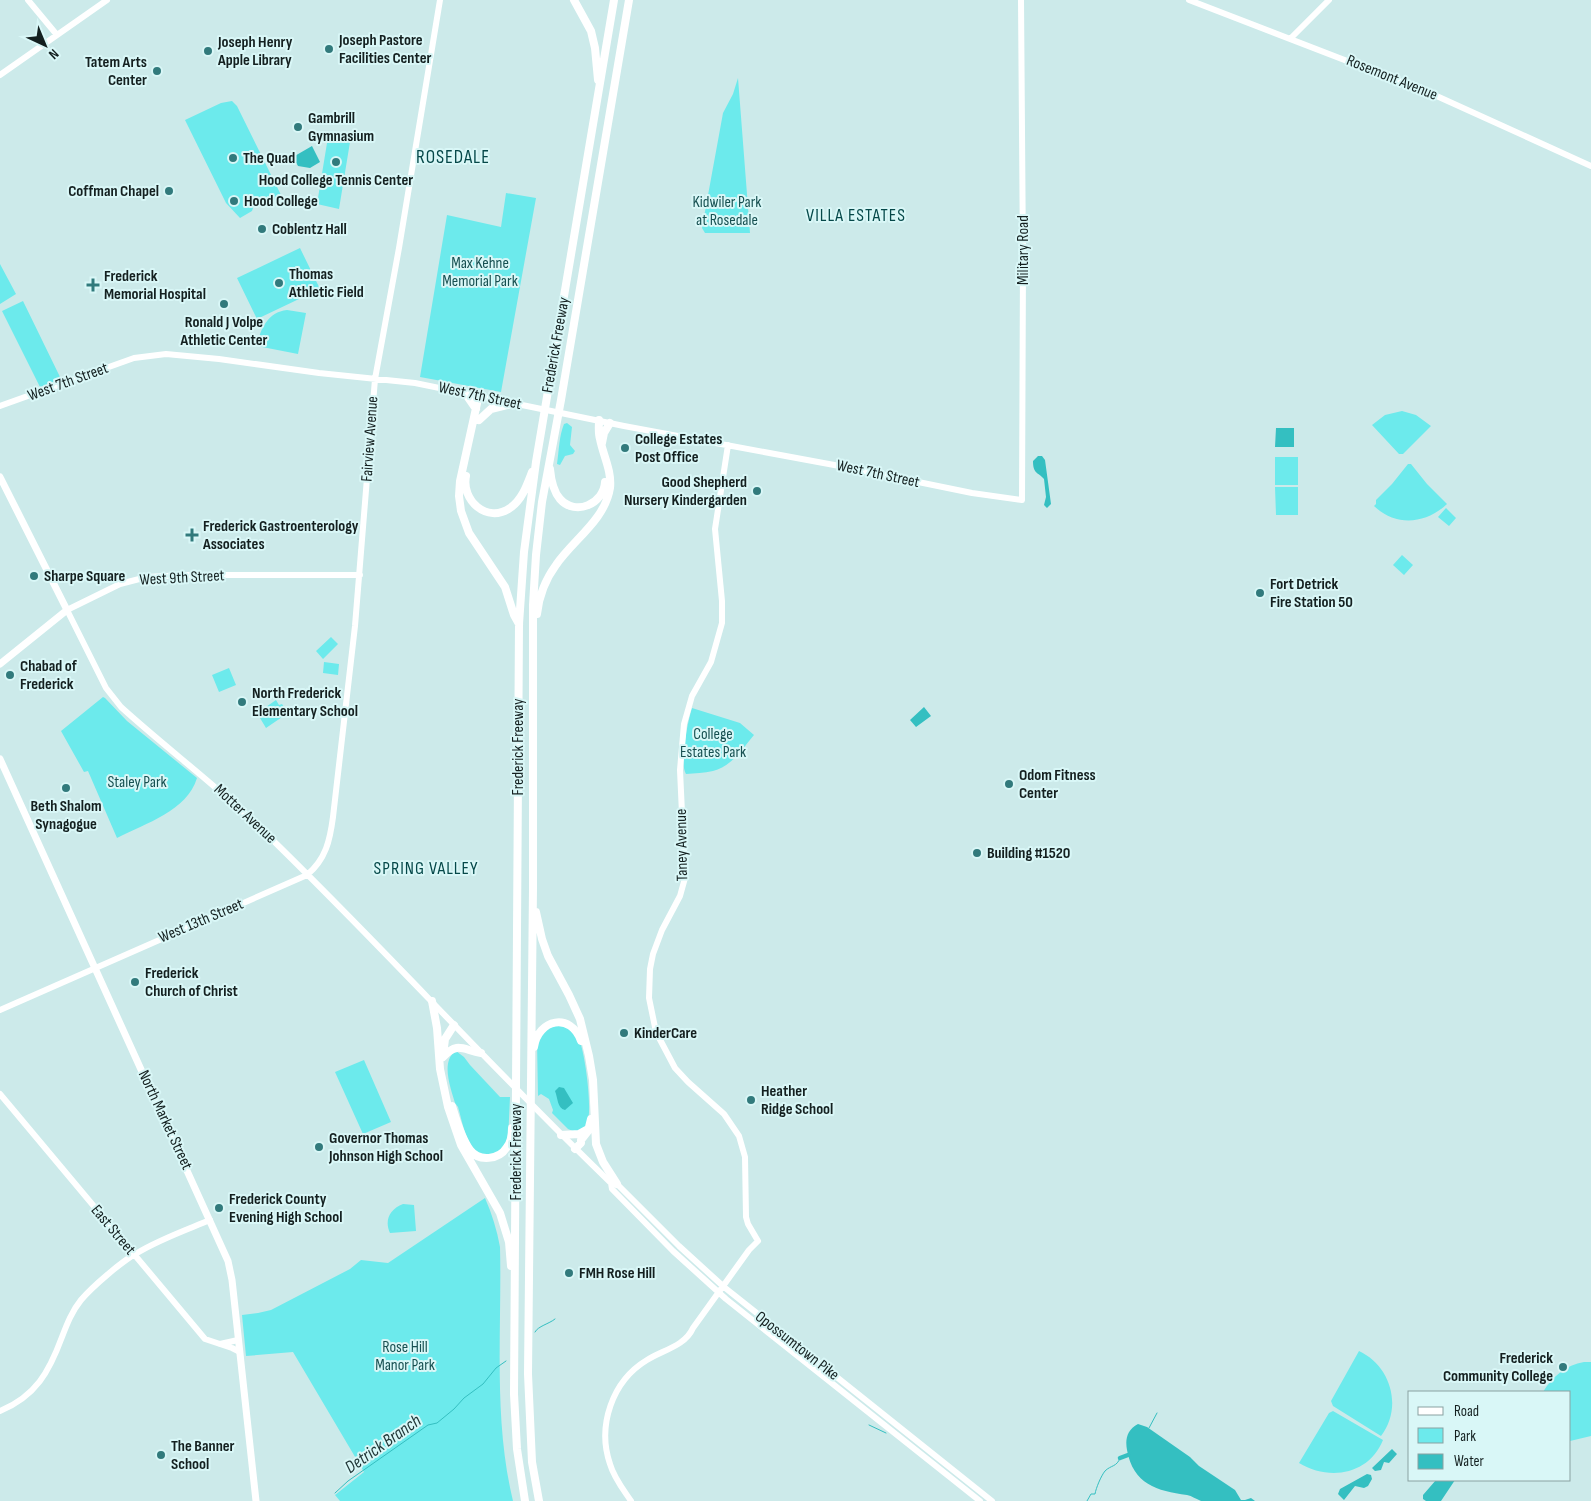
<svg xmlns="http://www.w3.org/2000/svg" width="1591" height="1501" font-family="'Sofia Sans Condensed',sans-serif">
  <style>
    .green { fill: #6ceaec }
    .water { fill: #34bfc1 }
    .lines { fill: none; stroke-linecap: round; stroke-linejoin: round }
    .stream { stroke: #34bfc1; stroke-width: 1 }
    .canal { stroke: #34bfc1; stroke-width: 4.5 }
    .secondary { stroke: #fff; stroke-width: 6 }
    .primary { stroke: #fff; stroke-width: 7 }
    .highway { stroke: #fff; stroke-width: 8 }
    .poi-dot { fill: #317a7c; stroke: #d9f7f7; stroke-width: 2 }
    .labels { text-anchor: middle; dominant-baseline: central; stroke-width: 4; stroke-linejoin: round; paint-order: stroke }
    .poi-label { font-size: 16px; font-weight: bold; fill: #142020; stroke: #d9f7f7; text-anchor: start }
    .street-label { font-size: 16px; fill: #142020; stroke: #d9f7f7 }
    .park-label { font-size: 16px; fill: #175051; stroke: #d9f7f7 }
    .neighbourhood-label { font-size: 18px; letter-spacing: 1px; fill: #054849; stroke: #d9f7f7 }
    .water-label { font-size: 18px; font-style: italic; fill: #1e3435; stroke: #d9f7f7 }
    .quarter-label { font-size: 19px; letter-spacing: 1px; fill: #054849; stroke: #d9f7f7 }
  </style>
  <rect width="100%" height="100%" fill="#cceaea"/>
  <path class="green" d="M 738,78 L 750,233 L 705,233 L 702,228 L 723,113 L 733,94 Z
    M 232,101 L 237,106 L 281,195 L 280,197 L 266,204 L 257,203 L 254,205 L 252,211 L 240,218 L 226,203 L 185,120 L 221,103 Z
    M 328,137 L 350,142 L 339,209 L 317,204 Z
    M 506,193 L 536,198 L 501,392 L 420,377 L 447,215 L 501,227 Z
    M 300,248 L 320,289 L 257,319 L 237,278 Z
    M 0,264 L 16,294 L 0,304 Z
    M 23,301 L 61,379 L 40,387 L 2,311 Z
    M 287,310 L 306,313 L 298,354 L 257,346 C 260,329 268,312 287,310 Z
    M 1402,411 L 1416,415 L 1431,426 L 1403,454 L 1399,454 L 1372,425 L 1385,415 Z
    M 567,423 L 572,427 L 570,445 L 575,451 L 573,454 L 565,456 L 560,465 L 557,464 C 559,451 559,436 564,424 Z
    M 1275,457 L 1298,457 L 1298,485 L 1275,485 Z
    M 1408,464 L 1411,464 L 1427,484 L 1447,504 C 1426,524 1396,527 1374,506 L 1376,504 L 1376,500 L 1392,484 Z
    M 1275,487 L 1298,487 L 1298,515 L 1276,515 Z
    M 1446,508 L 1456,518 L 1449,526 L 1438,517 Z
    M 1402,555 L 1413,565 L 1404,575 L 1393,565 Z
    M 331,637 L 338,644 L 323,659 L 316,651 Z
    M 324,662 L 339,664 L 338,675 L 323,673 Z
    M 229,668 L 236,685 L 219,692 L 212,675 Z
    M 103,697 L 105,698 L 127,721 L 197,778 C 187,811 146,823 117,838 L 88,771 L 84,772 L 61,731 Z
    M 276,700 L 279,705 L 282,704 L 288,713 L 266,728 L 260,718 L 269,712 L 266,707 Z
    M 692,708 L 740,723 L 754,735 C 743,748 731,767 713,771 C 704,773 695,773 686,774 C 679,763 688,721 692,708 Z
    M 550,1025 L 566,1025 C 570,1029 576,1034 579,1039 C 585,1053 593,1110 587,1124 C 585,1129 580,1130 575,1132 L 568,1129 L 552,1113 L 553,1110 L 549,1099 L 541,1094 L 538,1096 L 537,1040 Z
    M 456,1051 L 464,1057 L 470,1065 L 500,1097 L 510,1097 L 508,1141 L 500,1152 C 497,1153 492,1155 488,1155 C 467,1156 463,1123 458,1107 L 455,1103 C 451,1089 440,1061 456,1051 Z
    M 364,1060 L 391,1122 L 363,1134 L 335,1072 Z
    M 485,1198 C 492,1214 497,1230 500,1247 C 502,1331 493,1418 513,1501 L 340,1501 L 335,1495 L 364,1472 L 293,1352 L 246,1356 L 242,1315 L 258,1313 L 271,1310 L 350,1269 L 361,1260 L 388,1263 Z
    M 403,1204 L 414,1205 L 416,1231 L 390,1233 C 384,1220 390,1209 403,1204 Z
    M 1359,1351 C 1391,1366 1403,1407 1381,1436 L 1333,1406 L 1331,1401 Z
    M 1584,1362 L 1591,1362 L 1591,1436 L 1570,1441 L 1570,1392 L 1543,1392 C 1552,1377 1566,1365 1584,1362 Z
    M 1333,1411 L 1383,1440 C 1369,1475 1329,1481 1299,1463 L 1329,1413 Z"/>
  <path class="water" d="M 312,146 L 320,162 L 310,168 L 298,166 L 293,157 Z
    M 1276,428 L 1294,428 L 1294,447 L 1275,447 Z
    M 1038,456 L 1042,456 L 1045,460 L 1051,504 L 1047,508 L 1044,505 L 1046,497 L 1044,479 C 1038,472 1033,474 1033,461 Z
    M 924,707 L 931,716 L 916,727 L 910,720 Z
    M 559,1087 L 564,1088 L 573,1103 L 565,1110 C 557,1108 558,1098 555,1091 Z
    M 1138,1424 L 1147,1427 L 1190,1457 L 1199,1466 L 1235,1490 L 1241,1500 L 1245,1500 L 1251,1498 L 1255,1501 C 1243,1501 1211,1501 1201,1501 C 1196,1499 1192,1496 1187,1495 C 1157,1491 1133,1484 1127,1450 C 1125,1439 1127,1430 1138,1424 Z
    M 1392,1449 L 1397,1454 L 1389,1463 L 1384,1462 L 1381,1470 L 1375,1471 L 1372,1468 Z
    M 1367,1474 L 1371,1475 L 1372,1479 L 1368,1486 L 1364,1488 L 1355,1486 L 1344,1500 L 1338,1494 L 1340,1489 Z
    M 1436,1480 L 1455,1480 L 1441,1501 L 1426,1501 L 1423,1499 L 1423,1495 Z"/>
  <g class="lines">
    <path class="stream" d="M 535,1332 C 538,1326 549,1324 555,1319
      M 869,1425 L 886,1433
      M 1149,1428 L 1157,1413
      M 335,1493 L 348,1481 L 428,1425 L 437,1423 L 454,1409 L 464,1398 L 483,1384 L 496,1368 L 506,1361
      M 1087,1501 L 1091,1494 L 1095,1494 C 1096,1488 1101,1476 1105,1471 C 1111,1465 1117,1467 1120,1458"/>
    <path class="canal" d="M 1120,1458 L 1128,1455"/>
    <path class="secondary" d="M 28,0 L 57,35
      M 1189,0 L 1430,93 L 1591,166
      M 1291,38 L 1329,0
      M 0,75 L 107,0
      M 0,406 L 134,358 L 166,354 L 219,359 L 319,373 L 415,383 L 624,426 L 845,467 L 972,493 L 1022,500 L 1023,261 L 1021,0
      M 728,445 L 715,529 L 722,601 L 722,623 L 711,662 L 692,696 L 684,724 L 680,770 L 685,878 L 680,896 L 662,930 L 653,954 L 650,969 L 649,998 L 656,1032 L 675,1068 L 688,1082 L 724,1114 L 739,1136 L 745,1157 L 746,1217 L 748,1224 L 758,1241
      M 360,575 L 184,575 L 147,577 L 120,584 L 67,610 L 106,688 L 121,707 C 165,747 212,782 255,823 C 377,940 489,1066 611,1183 L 612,1189 L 673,1251 L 726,1299 L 980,1501
      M 0,1010 L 307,875 C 326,859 330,840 333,817 L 355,626 L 375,379 L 399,248 L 440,0
      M 0,1094 L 205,1339 L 232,1348 L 240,1352
      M 614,1184 L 617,1184 L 679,1246 L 724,1287 L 992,1501
      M 220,1344 L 238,1340
      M 0,1411 C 36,1396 49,1372 62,1337 C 67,1324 72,1311 81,1300 C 92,1287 122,1261 137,1253 C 160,1239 186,1230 210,1220
      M 631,1501 C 623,1489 614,1478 610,1464 C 597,1426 612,1381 647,1360 C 663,1350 685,1346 693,1328 L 749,1250 L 758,1241"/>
    <path class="primary" d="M 0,477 L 67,610 L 0,664
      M 0,759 L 228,1261 L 232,1280 L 256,1501"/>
    <path class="highway" d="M 574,0 L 591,31 L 595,48 L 598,80
      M 465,393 L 476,409
      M 483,396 L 478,399 L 460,481 L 459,496 L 461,511 L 469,533 L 505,587 L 514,615 L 519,624
      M 479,420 L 491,409 L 516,403
      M 602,443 L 604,433 L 610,423
      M 550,469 C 551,480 553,491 560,499 C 576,517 604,503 605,482
      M 466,476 C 461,500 487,524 510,508 C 522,500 527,485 532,472
      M 537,614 C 539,596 545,580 556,565 C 573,540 605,520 610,488 C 612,471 603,455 600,439 C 598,433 599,426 599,420
      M 536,912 L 542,939 L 548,956 L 569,995 L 580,1019 L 589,1056 L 593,1080 L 596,1144 L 603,1162 L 617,1184
      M 432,1001 L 437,1028 L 440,1069 L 448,1107 L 461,1145 L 500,1213 L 509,1242 L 511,1266
      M 534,1047 C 538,1019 571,1012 581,1041
      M 443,1055 L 445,1039 L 454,1025
      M 443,1057 C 458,1041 463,1050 481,1053
      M 452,1106 C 456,1119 461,1138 470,1150 C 479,1162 499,1160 507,1147 C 511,1142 512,1135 512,1128
      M 561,1135 L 579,1134 L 588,1129
      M 575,1149 L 581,1143 L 581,1140 L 588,1131 L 591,1119
      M 525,1501 L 517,1449 L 514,1394 L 519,624 L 524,552 L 536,462 L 614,0
      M 539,1501 L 532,1462 L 528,1374 L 533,888 L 533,605 L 536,555 L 542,502 L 561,400 L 629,0"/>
  </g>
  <g class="poi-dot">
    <circle cx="329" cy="49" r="5"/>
    <circle cx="208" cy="51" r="5"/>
    <circle cx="157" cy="71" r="5"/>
    <circle cx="298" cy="127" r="5"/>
    <circle cx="233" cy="158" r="5"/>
    <circle cx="336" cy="162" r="5"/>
    <circle cx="169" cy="191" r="5"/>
    <circle cx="234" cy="201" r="5"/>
    <circle cx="262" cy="229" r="5"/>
    <circle cx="279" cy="283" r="5"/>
    <path d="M90.5 277.5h5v5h5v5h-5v5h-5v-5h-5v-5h5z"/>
    <circle cx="224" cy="304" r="5"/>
    <circle cx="625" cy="448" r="5"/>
    <circle cx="757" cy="491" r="5"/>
    <path d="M189.5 527.5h5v5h5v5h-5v5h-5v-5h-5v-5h5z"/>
    <circle cx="34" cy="576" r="5"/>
    <circle cx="1260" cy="593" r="5"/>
    <circle cx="10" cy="675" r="5"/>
    <circle cx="242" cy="702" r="5"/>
    <circle cx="1009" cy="784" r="5"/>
    <circle cx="66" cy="788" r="5"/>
    <circle cx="977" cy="853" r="5"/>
    <circle cx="135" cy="982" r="5"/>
    <circle cx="624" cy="1033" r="5"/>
    <circle cx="751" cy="1100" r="5"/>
    <circle cx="319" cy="1147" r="5"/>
    <circle cx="219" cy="1208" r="5"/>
    <circle cx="569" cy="1273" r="5"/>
    <circle cx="1563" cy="1367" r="5"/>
    <circle cx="161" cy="1455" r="5"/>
  </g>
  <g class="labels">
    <g class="poi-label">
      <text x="339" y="40">Joseph Pastore<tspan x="339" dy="18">Facilities Center</tspan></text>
      <text x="218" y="42">Joseph Henry<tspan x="218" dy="18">Apple Library</tspan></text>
      <text x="147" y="62" text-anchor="end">Tatem Arts<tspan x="147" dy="18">Center</tspan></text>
      <text x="308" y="118">Gambrill<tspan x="308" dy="18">Gymnasium</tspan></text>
      <text x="243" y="158">The Quad</text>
      <text x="336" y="180" text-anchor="middle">Hood College Tennis Center</text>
      <text x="159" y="191" text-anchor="end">Coffman Chapel</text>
      <text x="244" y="201">Hood College</text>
      <text x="272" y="229">Coblentz Hall</text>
      <text x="289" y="274">Thomas<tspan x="289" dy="18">Athletic Field</tspan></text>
      <text x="104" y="276">Frederick<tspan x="104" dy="18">Memorial Hospital</tspan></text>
      <text x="224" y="322" text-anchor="middle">Ronald J Volpe<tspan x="224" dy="18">Athletic Center</tspan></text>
      <text x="635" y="439">College Estates<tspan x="635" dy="18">Post Office</tspan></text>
      <text x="747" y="482" text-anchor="end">Good Shepherd<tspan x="747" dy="18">Nursery Kindergarden</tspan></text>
      <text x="203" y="526">Frederick Gastroenterology<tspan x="203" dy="18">Associates</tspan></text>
      <text x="44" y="576">Sharpe Square</text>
      <text x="1270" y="584">Fort Detrick<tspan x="1270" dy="18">Fire Station 50</tspan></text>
      <text x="20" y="666">Chabad of<tspan x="20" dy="18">Frederick</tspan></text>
      <text x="252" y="693">North Frederick<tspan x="252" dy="18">Elementary School</tspan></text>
      <text x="1019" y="775">Odom Fitness<tspan x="1019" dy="18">Center</tspan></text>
      <text x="66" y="806" text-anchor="middle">Beth Shalom<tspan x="66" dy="18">Synagogue</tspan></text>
      <text x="987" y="853">Building #1520</text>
      <text x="145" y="973">Frederick<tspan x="145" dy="18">Church of Christ</tspan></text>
      <text x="634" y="1033">KinderCare</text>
      <text x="761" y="1091">Heather<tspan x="761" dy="18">Ridge School</tspan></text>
      <text x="329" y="1138">Governor Thomas<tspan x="329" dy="18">Johnson High School</tspan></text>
      <text x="229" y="1199">Frederick County<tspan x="229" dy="18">Evening High School</tspan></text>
      <text x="579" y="1273">FMH Rose Hill</text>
      <text x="1553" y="1358" text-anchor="end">Frederick<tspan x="1553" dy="18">Community College</tspan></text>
      <text x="171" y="1446">The Banner<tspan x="171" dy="18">School</tspan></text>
    </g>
    <g class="street-label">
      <text transform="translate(1392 78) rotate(22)">Rosemont Avenue</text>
      <text transform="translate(1023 250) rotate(-90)">Military Road</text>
      <text transform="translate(556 345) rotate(-80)">Frederick Freeway</text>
      <text transform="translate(68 382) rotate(-20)">West 7th Street</text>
      <text transform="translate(480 396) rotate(12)">West 7th Street</text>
      <text transform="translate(370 439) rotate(-86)">Fairview Avenue</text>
      <text transform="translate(878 474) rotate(12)">West 7th Street</text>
      <text transform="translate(182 578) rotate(-3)">West 9th Street</text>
      <text transform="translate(518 747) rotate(-90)">Frederick Freeway</text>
      <text transform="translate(245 814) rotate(43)">Motter Avenue</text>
      <text transform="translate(682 845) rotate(-91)">Taney Avenue</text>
      <text transform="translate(201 921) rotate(-23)">West 13th Street</text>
      <text transform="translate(165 1120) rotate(65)">North Market Street</text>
      <text transform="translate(516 1152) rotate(-90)">Frederick Freeway</text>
      <text transform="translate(113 1230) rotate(50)">East Street</text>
      <text transform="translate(797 1346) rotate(38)">Opossumtown Pike</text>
    </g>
    <g class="park-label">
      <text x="727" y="202">Kidwiler Park<tspan x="727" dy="18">at Rosedale</tspan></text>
      <text x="480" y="263">Max Kehne<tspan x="480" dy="18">Memorial Park</tspan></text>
      <text x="713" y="734">College<tspan x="713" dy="18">Estates Park</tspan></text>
      <text x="137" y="782">Staley Park</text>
      <text x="405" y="1347">Rose Hill<tspan x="405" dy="18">Manor Park</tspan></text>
    </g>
    <g class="neighbourhood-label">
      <text x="856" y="215">VILLA ESTATES</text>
      <text x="426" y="868">SPRING VALLEY</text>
    </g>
    <g class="water-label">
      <text transform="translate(383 1444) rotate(-35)">Detrick Branch</text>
    </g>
    <g class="quarter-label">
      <text x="453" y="157">ROSEDALE</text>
    </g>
  </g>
  <rect x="1408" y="1391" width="162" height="90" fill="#d9f7f7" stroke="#8aa1a1"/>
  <rect x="1418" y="1407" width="25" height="8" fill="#ffffff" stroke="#8aa1a1"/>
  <text x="1454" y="1416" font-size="15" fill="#142020">Road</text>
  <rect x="1418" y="1428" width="25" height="15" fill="#6ceaec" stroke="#8aa1a1"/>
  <text x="1454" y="1441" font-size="15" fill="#142020">Park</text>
  <rect x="1418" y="1454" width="25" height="15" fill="#34bfc1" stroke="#8aa1a1"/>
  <text x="1454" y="1466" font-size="15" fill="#142020">Water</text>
  <g transform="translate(45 45) rotate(136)" stroke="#d9f7f7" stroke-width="4" paint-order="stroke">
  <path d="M0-4L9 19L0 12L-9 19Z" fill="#142020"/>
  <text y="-8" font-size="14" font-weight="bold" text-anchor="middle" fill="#142020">N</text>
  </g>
</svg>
